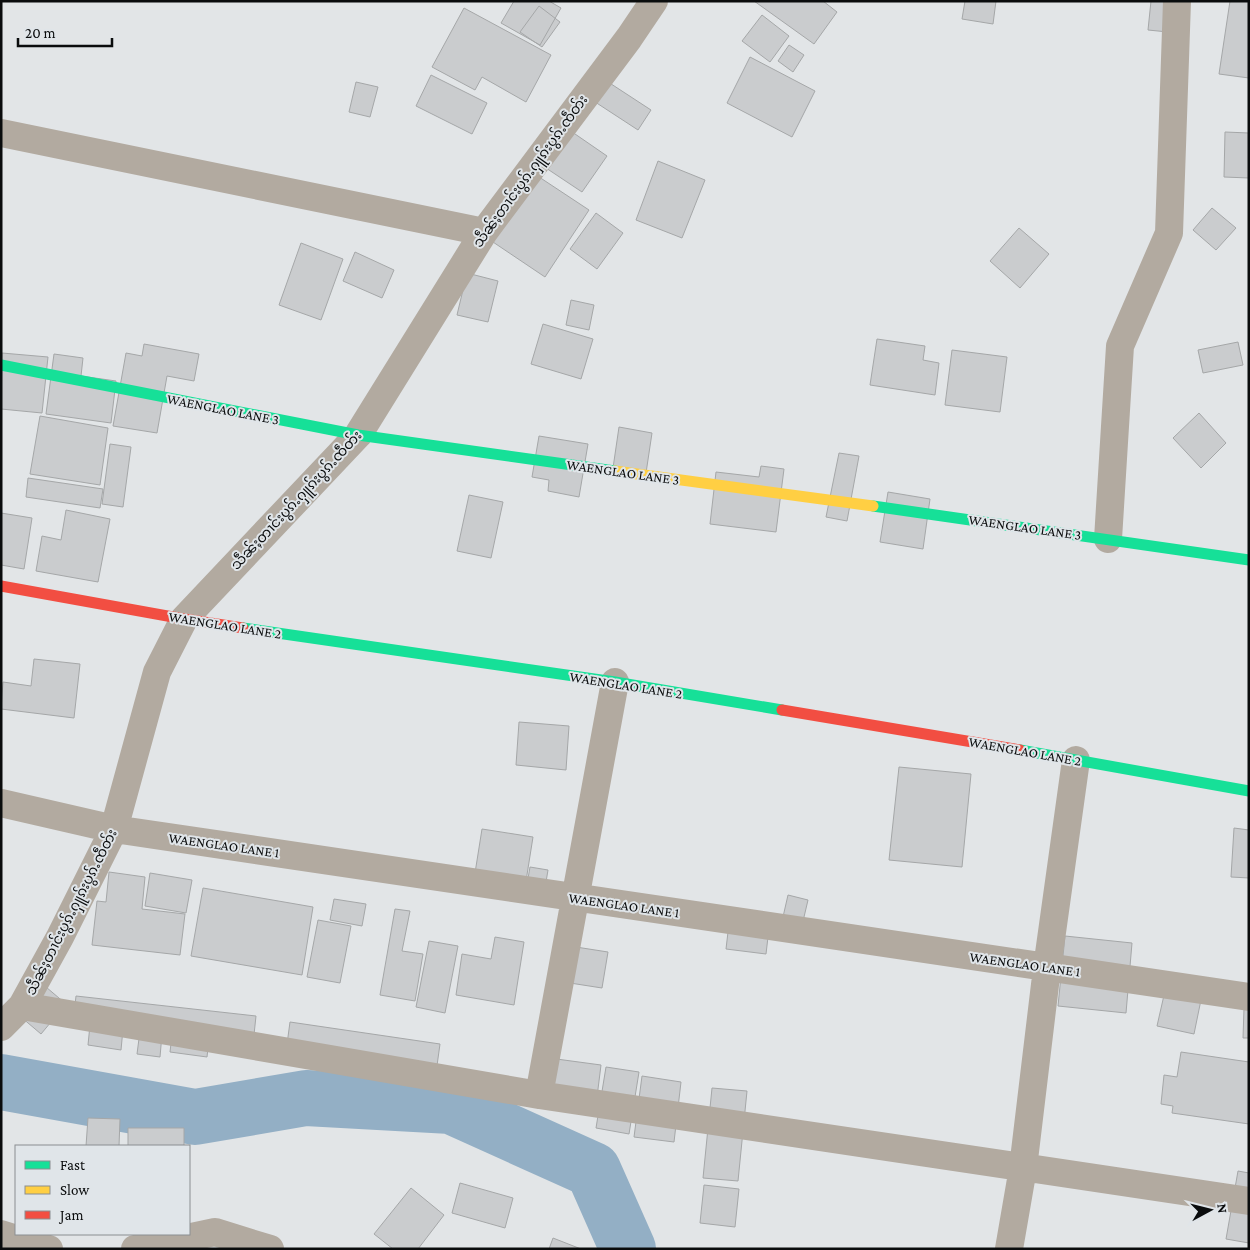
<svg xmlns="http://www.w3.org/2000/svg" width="1250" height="1250" font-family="'Crimson Pro','Noto Sans Myanmar',serif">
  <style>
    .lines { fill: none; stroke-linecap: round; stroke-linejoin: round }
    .river { stroke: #93afc5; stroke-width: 56 }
    .building { fill: #caccce; stroke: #a5a7a8 }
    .street { stroke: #b2aaa0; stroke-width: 28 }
    .fast { stroke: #16e098; stroke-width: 11 }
    .slow { stroke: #ffcf43; stroke-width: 11 }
    .jam { stroke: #f24e42; stroke-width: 11 }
    .labels { text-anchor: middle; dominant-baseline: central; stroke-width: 4; stroke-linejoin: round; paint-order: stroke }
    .street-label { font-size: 14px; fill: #0a0c0d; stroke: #e0e5e9 }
  </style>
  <rect width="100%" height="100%" fill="#e2e5e7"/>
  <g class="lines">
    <path class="river" d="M 1,1082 L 195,1117 L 306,1098 L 451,1106 L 593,1170 L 628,1249"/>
  </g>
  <path class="building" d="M 514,1 L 549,1 L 561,8 L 540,45 L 501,23 Z
    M 754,1 L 823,1 L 837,12 L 814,44 Z
    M 965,1 L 996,1 L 993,24 L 962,19 Z
    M 1151,1 L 1181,1 L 1178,33 L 1148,30 Z
    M 1230,1 L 1249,1 L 1249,78 L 1219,74 Z
    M 539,6 L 560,22 L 542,47 L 520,32 Z
    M 464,8 L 551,55 L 526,102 L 482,77 L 475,90 L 432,67 Z
    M 762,15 L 789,36 L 770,62 L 742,41 Z
    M 789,45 L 804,55 L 793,72 L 778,61 Z
    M 750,57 L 815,91 L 792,137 L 727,103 Z
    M 431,75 L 487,103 L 472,134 L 416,106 Z
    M 602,78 L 651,110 L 638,130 L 589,98 Z
    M 356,82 L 378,87 L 370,117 L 349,112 Z
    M 562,125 L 607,156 L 582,192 L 537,162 Z
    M 1225,132 L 1249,133 L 1249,178 L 1224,177 Z
    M 658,161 L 705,180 L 682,238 L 636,220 Z
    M 530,171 L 589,210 L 545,277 L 487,238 Z
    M 1212,208 L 1236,228 L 1216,250 L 1193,230 Z
    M 596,213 L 623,233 L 597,269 L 570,249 Z
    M 1019,228 L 1049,254 L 1020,288 L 990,261 Z
    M 301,243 L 343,259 L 321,320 L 279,305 Z
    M 355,252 L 394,270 L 382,298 L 343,281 Z
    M 467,273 L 498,281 L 488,322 L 457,315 Z
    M 571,300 L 594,305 L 589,330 L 566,325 Z
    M 543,324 L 593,339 L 581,379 L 531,364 Z
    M 877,339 L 925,346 L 923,360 L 939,363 L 935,395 L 870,385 Z
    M 1238,342 L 1243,365 L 1203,373 L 1198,350 Z
    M 144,344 L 199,354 L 194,381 L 167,376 L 157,433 L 113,426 L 126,353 L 142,356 Z
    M 952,350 L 1007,357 L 1000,412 L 945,405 Z
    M 2,353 L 48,357 L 42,413 L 1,409 Z
    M 54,354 L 83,358 L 81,376 L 116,381 L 111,423 L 46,414 Z
    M 1199,413 L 1226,443 L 1201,468 L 1173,438 Z
    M 40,416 L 108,428 L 100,485 L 30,474 Z
    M 619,427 L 652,433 L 646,473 L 613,468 Z
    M 539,436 L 588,444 L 579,497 L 548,491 L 549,480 L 532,477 Z
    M 110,444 L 131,447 L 123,507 L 102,504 Z
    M 839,453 L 859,456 L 847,521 L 826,517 Z
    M 761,466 L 784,469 L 776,532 L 710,524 L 716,472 L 759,477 Z
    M 28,478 L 103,489 L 100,508 L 26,497 Z
    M 888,492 L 930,499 L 923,549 L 880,542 Z
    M 469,495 L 503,502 L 491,558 L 457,551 Z
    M 66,510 L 110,519 L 98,582 L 36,571 L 42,536 L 61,540 Z
    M 1,513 L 32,518 L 24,569 L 1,565 Z
    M 34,659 L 80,664 L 74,718 L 1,709 L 3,682 L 31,686 Z
    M 519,722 L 569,726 L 566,770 L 516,765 Z
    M 899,767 L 971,774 L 962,867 L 889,860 Z
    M 1234,828 L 1249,830 L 1249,878 L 1231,877 Z
    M 482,829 L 533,837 L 526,881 L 475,873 Z
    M 530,867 L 548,870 L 544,894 L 526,890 Z
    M 109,872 L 145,877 L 142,909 L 185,914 L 180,955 L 92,945 L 97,901 L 106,902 Z
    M 150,873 L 192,880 L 186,913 L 145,906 Z
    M 203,888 L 313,907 L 302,975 L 191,956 Z
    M 788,895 L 808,900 L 800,934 L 780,930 Z
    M 334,899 L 366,904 L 362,926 L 330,920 Z
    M 395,909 L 410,911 L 402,951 L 423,954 L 415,1001 L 380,995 Z
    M 730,915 L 770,920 L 766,954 L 726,949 Z
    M 318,920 L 351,926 L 340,983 L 307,977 Z
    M 1065,936 L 1132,943 L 1126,1013 L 1058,1006 Z
    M 495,937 L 524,942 L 514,1005 L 456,995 L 462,954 L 491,959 Z
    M 429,941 L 458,946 L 445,1013 L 416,1007 Z
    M 576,947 L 608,952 L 602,988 L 570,983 Z
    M 1167,982 L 1203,990 L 1194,1034 L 1157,1026 Z
    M 46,987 L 66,1004 L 41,1034 L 21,1017 Z
    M 76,996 L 256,1016 L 253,1044 L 209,1039 L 207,1057 L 170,1052 L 172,1035 L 162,1034 L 160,1057 L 137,1054 L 140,1031 L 123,1029 L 121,1050 L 88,1045 L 90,1025 L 73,1023 Z
    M 1244,1008 L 1249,1008 L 1249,1038 L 1243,1038 Z
    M 290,1022 L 440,1044 L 435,1080 L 285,1059 Z
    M 1181,1052 L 1249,1062 L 1249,1124 L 1172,1113 L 1173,1106 L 1161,1104 L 1164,1075 L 1177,1077 Z
    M 549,1058 L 601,1065 L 596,1105 L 543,1098 Z
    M 606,1067 L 639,1072 L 629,1134 L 596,1128 Z
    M 642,1076 L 681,1082 L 674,1142 L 634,1137 Z
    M 712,1088 L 747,1091 L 738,1181 L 703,1178 Z
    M 88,1118 L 120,1119 L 119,1146 L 86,1146 Z
    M 128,1128 L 184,1128 L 184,1146 L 128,1146 Z
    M 1238,1171 L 1249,1173 L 1249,1243 L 1226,1239 Z
    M 460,1183 L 513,1198 L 505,1228 L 452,1213 Z
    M 704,1185 L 739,1189 L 735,1227 L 700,1223 Z
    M 411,1188 L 444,1215 L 418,1249 L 393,1249 L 374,1234 Z
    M 553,1238 L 581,1249 L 549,1249 Z"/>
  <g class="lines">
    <path class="street" d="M 1,133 L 484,232
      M 1108,539 L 1120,346 L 1169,233 L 1177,1
      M 1,803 L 114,829 L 1249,997
      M 22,1006 L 539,1095 L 1249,1201
      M 1,1027 L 22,1006 L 60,937 L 114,829 L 157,672 L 184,619 L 358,435 L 484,232 L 629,38 L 654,1
      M 539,1095 L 615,682
      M 1,1234 L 49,1249
      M 135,1249 L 215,1232 L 270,1249
      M 1009,1249 L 1023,1168 L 1047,968 L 1076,760"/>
    <path class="fast" d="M 1,365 L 358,435 L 615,471
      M 873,506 L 1249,560
      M 243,628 L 615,682 L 782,710
      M 1020,750 L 1249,791"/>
    <path class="slow" d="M 615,471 L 873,506"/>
    <path class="jam" d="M 1,586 L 184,619 L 243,628
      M 782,710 L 1020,750"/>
  </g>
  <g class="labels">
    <g class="street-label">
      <text transform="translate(530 171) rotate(-54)">သဵၼ်ႈတၢင်းပွၵ်ႉႁူၵ်းပွၵ်ႉၸဵတ်း</text>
      <text transform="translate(223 409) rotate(11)">WAENGLAO LANE 3</text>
      <text transform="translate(623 472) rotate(8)">WAENGLAO LANE 3</text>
      <text transform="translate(296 500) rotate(-47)">သဵၼ်ႈတၢင်းပွၵ်ႉႁူၵ်းပွၵ်ႉၸဵတ်း</text>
      <text transform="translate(1025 527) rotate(8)">WAENGLAO LANE 3</text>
      <text transform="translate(225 625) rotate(9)">WAENGLAO LANE 2</text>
      <text transform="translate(626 685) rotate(9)">WAENGLAO LANE 2</text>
      <text transform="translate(1025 751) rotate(10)">WAENGLAO LANE 2</text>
      <text transform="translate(224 845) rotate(8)">WAENGLAO LANE 1</text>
      <text transform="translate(624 905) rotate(8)">WAENGLAO LANE 1</text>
      <text transform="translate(71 912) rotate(-63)">သဵၼ်ႈတၢင်းပွၵ်ႉႁူၵ်းပွၵ်ႉၸဵတ်း</text>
      <text transform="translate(1025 964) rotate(8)">WAENGLAO LANE 1</text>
    </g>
  </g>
  <rect width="1250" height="1250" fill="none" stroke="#0a0c0d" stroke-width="5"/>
  <rect x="15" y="1145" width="175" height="90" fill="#e0e5e9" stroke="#8a8e91"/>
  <rect x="25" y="1161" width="25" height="8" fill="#16e098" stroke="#8a8e91"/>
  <text x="60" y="1170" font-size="15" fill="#0a0c0d">Fast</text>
  <rect x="25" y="1186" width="25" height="8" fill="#ffcf43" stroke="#8a8e91"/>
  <text x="60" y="1195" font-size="15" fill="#0a0c0d">Slow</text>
  <rect x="25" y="1211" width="25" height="8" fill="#f24e42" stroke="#8a8e91"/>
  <text x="60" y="1220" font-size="15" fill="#0a0c0d">Jam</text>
  <g transform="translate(1210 1210) rotate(83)" stroke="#e0e5e9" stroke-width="4" paint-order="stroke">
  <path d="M0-4L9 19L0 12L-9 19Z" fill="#0a0c0d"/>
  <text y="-8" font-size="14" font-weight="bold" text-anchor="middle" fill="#0a0c0d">N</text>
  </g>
  <path d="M18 38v8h94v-8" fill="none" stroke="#0a0c0d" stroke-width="2.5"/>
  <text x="25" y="38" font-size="15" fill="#0a0c0d" stroke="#e0e5e9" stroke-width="4" paint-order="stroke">20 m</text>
</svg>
